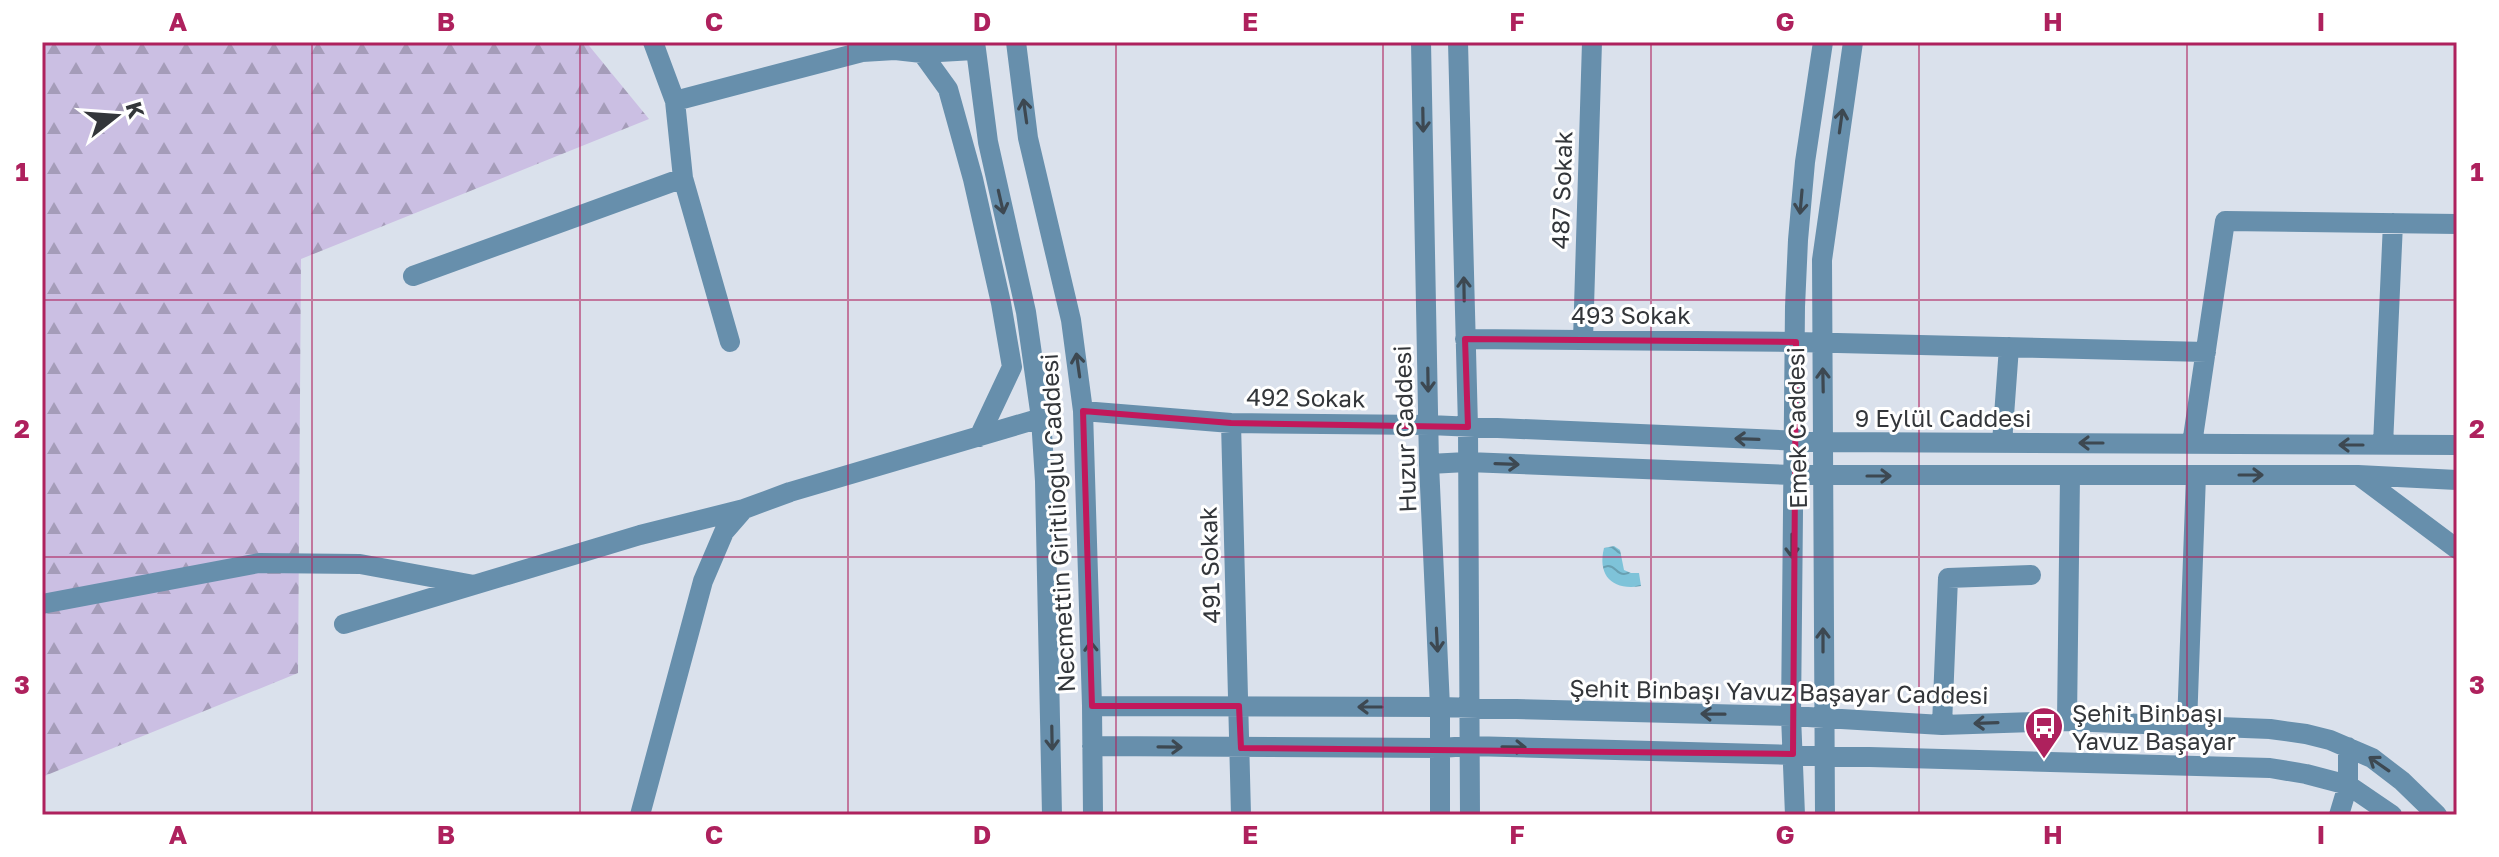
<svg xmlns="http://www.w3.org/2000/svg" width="2499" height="857" font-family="'Golos Text',sans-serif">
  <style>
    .forest { fill: url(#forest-firs) }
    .water { fill: url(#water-waves) }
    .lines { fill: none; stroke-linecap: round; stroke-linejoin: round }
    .minor { stroke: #678fac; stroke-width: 20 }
    .oneway { stroke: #3d4851 }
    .marked { fill: none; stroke: #c2185b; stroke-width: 6; stroke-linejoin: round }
    .grid { fill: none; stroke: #ae215d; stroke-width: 2; stroke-opacity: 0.55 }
    .labels { text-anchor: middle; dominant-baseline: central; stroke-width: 6; stroke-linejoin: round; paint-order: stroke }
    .street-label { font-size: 24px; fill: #33363a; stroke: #fff }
    .poi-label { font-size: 24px; fill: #33363a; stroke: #fff; text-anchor: start }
    .neatline { fill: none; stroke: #ae215d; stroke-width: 3 }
    .grid-label { font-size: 26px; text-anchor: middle; font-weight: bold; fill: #ae215d }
  </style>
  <defs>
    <pattern id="forest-firs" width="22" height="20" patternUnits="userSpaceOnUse" patternTransform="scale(2)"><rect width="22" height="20" fill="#cbbfe3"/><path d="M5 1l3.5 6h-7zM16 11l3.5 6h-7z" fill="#a59cb9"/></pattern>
    <pattern id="water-waves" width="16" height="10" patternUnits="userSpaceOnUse" patternTransform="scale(2)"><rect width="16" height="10" fill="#7ec3d9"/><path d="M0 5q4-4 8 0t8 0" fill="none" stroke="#689fb1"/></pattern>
  </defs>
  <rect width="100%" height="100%" fill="#dae1ec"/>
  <path class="forest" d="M 42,42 L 586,42 L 649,119 L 301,259 L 298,673 L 42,777 Z"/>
  <path class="water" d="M 1614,546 L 1620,550 L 1624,570 L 1631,573 L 1639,573 L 1641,586 C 1613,591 1597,576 1604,548 Z"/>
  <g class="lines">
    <path class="minor" d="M 653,42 L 675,101 L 862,52 L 895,50 L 922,53 L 974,50
      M 975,42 L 988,142 L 1026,312 L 1041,418 L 1045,481 L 1052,815
      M 1016,42 L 1028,138 L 1071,320 L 1083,411 L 1092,706 L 1093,815
      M 1421,42 L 1429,464 L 1440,707 L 1440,815
      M 1458,42 L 1468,427 L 1470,815
      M 922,53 L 948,89 L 973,179 L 1001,303 L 1012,367 L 979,437
      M 683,178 L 730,342
      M 413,276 L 683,178 L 675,101
      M 1465,339 L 1796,342 L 2206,352
      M 1583,340 L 1592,42
      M 1083,411 L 1231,423 L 1429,425 L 1824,442 L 2457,445
      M 1231,423 L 1241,815
      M 2002,443 L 2009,347
      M 2192,444 L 2225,221 L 2457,224
      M 2383,445 L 2393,223
      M 1429,464 L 1467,462 L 1793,475 L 2358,475 L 2457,480
      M 2358,475 L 2457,549
      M 42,604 L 259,563 L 360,564 L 474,585
      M 344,624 L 640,535 L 744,509
      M 1092,706 L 1440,707 L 1791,716 L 1942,725 L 2067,721 L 2270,729 L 2306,734 L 2330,740 L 2372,758 L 2402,781 L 2437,815
      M 2067,721 L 2070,475
      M 1942,725 L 1948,578 L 2031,575
      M 2187,725 L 2196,475
      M 1092,746 L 1440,748 L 1470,746 L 2270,768 L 2306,774 L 2348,785 L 2392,815
      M 640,815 L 703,581 L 724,532 L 744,509 L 790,492 L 1041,418
      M 1795,815 L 1791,716 L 1795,307 L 1798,240 L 1805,162 L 1823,42
      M 1825,815 L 1822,260 L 1853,42
      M 2339,815 L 2348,785 L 2348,747"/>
  </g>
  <defs><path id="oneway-shaft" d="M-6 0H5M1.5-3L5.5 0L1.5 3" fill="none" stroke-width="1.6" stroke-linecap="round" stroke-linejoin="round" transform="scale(2)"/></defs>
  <g class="oneway">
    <use href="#oneway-shaft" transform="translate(1025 111) rotate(-98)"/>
    <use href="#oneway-shaft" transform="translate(1423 120) rotate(89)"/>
    <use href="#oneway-shaft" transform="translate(1841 121) rotate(-82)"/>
    <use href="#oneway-shaft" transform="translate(1001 202) rotate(77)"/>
    <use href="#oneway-shaft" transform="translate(1801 202) rotate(95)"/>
    <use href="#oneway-shaft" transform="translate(1464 289) rotate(-91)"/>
    <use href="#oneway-shaft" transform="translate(1078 365) rotate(-98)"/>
    <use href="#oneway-shaft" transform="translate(1428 380) rotate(89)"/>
    <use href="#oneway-shaft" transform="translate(1823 380) rotate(-91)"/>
    <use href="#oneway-shaft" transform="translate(1747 439) rotate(-178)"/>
    <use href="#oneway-shaft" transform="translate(2091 443) rotate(-180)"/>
    <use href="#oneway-shaft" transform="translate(2351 445) rotate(-180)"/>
    <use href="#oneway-shaft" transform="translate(1507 464) rotate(2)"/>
    <use href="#oneway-shaft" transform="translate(2251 475)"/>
    <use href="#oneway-shaft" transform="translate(1879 476)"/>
    <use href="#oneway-shaft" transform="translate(1792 546) rotate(90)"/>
    <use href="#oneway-shaft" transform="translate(1437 640) rotate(87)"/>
    <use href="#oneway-shaft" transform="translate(1823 640) rotate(-90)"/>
    <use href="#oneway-shaft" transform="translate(1091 653) rotate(-92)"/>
    <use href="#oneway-shaft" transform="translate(1370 707) rotate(-180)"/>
    <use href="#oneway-shaft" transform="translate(1713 714) rotate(-179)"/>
    <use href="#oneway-shaft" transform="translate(1986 723) rotate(178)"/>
    <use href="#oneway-shaft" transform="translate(1052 738) rotate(89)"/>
    <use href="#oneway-shaft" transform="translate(1170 747) rotate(1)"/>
    <use href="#oneway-shaft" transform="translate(1514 747) rotate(1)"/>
    <use href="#oneway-shaft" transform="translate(2379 764) rotate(-145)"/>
  </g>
  <path class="marked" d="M 1465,339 L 1796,342 L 1793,754 L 1241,748 L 1239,706 L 1092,706 L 1083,411 L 1231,423 L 1468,427 Z"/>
  <path class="grid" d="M 312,42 L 312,815M 580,42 L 580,815M 848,42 L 848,815M 1116,42 L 1116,815M 1383,42 L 1383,815M 1651,42 L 1651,815M 1919,42 L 1919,815M 2187,42 L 2187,815M 42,300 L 2457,300M 42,557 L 2457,557"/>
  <defs>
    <g id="bus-pin" transform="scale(2)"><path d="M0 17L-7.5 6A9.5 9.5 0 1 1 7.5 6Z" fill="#ae215d" stroke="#fff"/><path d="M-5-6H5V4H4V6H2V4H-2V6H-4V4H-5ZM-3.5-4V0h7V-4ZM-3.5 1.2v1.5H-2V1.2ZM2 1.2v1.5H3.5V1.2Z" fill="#fff"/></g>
  </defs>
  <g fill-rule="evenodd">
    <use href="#bus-pin" x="2044" y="726"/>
  </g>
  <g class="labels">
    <g class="street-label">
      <text transform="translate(1561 190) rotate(-88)">487 Sokak</text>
      <text x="1631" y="314">493 Sokak</text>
      <text transform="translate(1306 397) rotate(1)">492 Sokak</text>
      <text x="1943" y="417">9 Eylül Caddesi</text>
      <text transform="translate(1796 428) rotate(-91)">Emek Caddesi</text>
      <text transform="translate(1404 429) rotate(-92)">Huzur Caddesi</text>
      <text transform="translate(1057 523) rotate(-93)">Necmettin Giritlioğlu Caddesi</text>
      <text transform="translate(1209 565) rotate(-92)">491 Sokak</text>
      <text transform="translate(1779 691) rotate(1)">Şehit Binbaşı Yavuz Başayar Caddesi</text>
    </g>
    <g class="poi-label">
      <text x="2072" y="712">Şehit Binbaşı<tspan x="2072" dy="28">Yavuz Başayar</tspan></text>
    </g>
  </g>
  <rect width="2499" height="857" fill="none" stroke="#ffffff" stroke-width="88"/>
  <g transform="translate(116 116) rotate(73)" stroke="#ffffff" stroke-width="6" paint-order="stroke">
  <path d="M0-6L14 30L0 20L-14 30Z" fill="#33363a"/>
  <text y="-12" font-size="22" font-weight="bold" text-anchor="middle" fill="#33363a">K</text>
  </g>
  <rect x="44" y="44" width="2411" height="769" class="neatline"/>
  <g class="grid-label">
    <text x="178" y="31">A</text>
    <text x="446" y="31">B</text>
    <text x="714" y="31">C</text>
    <text x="982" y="31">D</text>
    <text x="1250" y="31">E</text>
    <text x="1517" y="31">F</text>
    <text x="1785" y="31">G</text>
    <text x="2053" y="31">H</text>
    <text x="2321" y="31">I</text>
    <text x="22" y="181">1</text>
    <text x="2477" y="181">1</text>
    <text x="22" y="438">2</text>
    <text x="2477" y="438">2</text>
    <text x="22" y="694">3</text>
    <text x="2477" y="694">3</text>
    <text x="178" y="844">A</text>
    <text x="446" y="844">B</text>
    <text x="714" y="844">C</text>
    <text x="982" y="844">D</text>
    <text x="1250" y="844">E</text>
    <text x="1517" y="844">F</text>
    <text x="1785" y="844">G</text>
    <text x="2053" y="844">H</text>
    <text x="2321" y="844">I</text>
  </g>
</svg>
